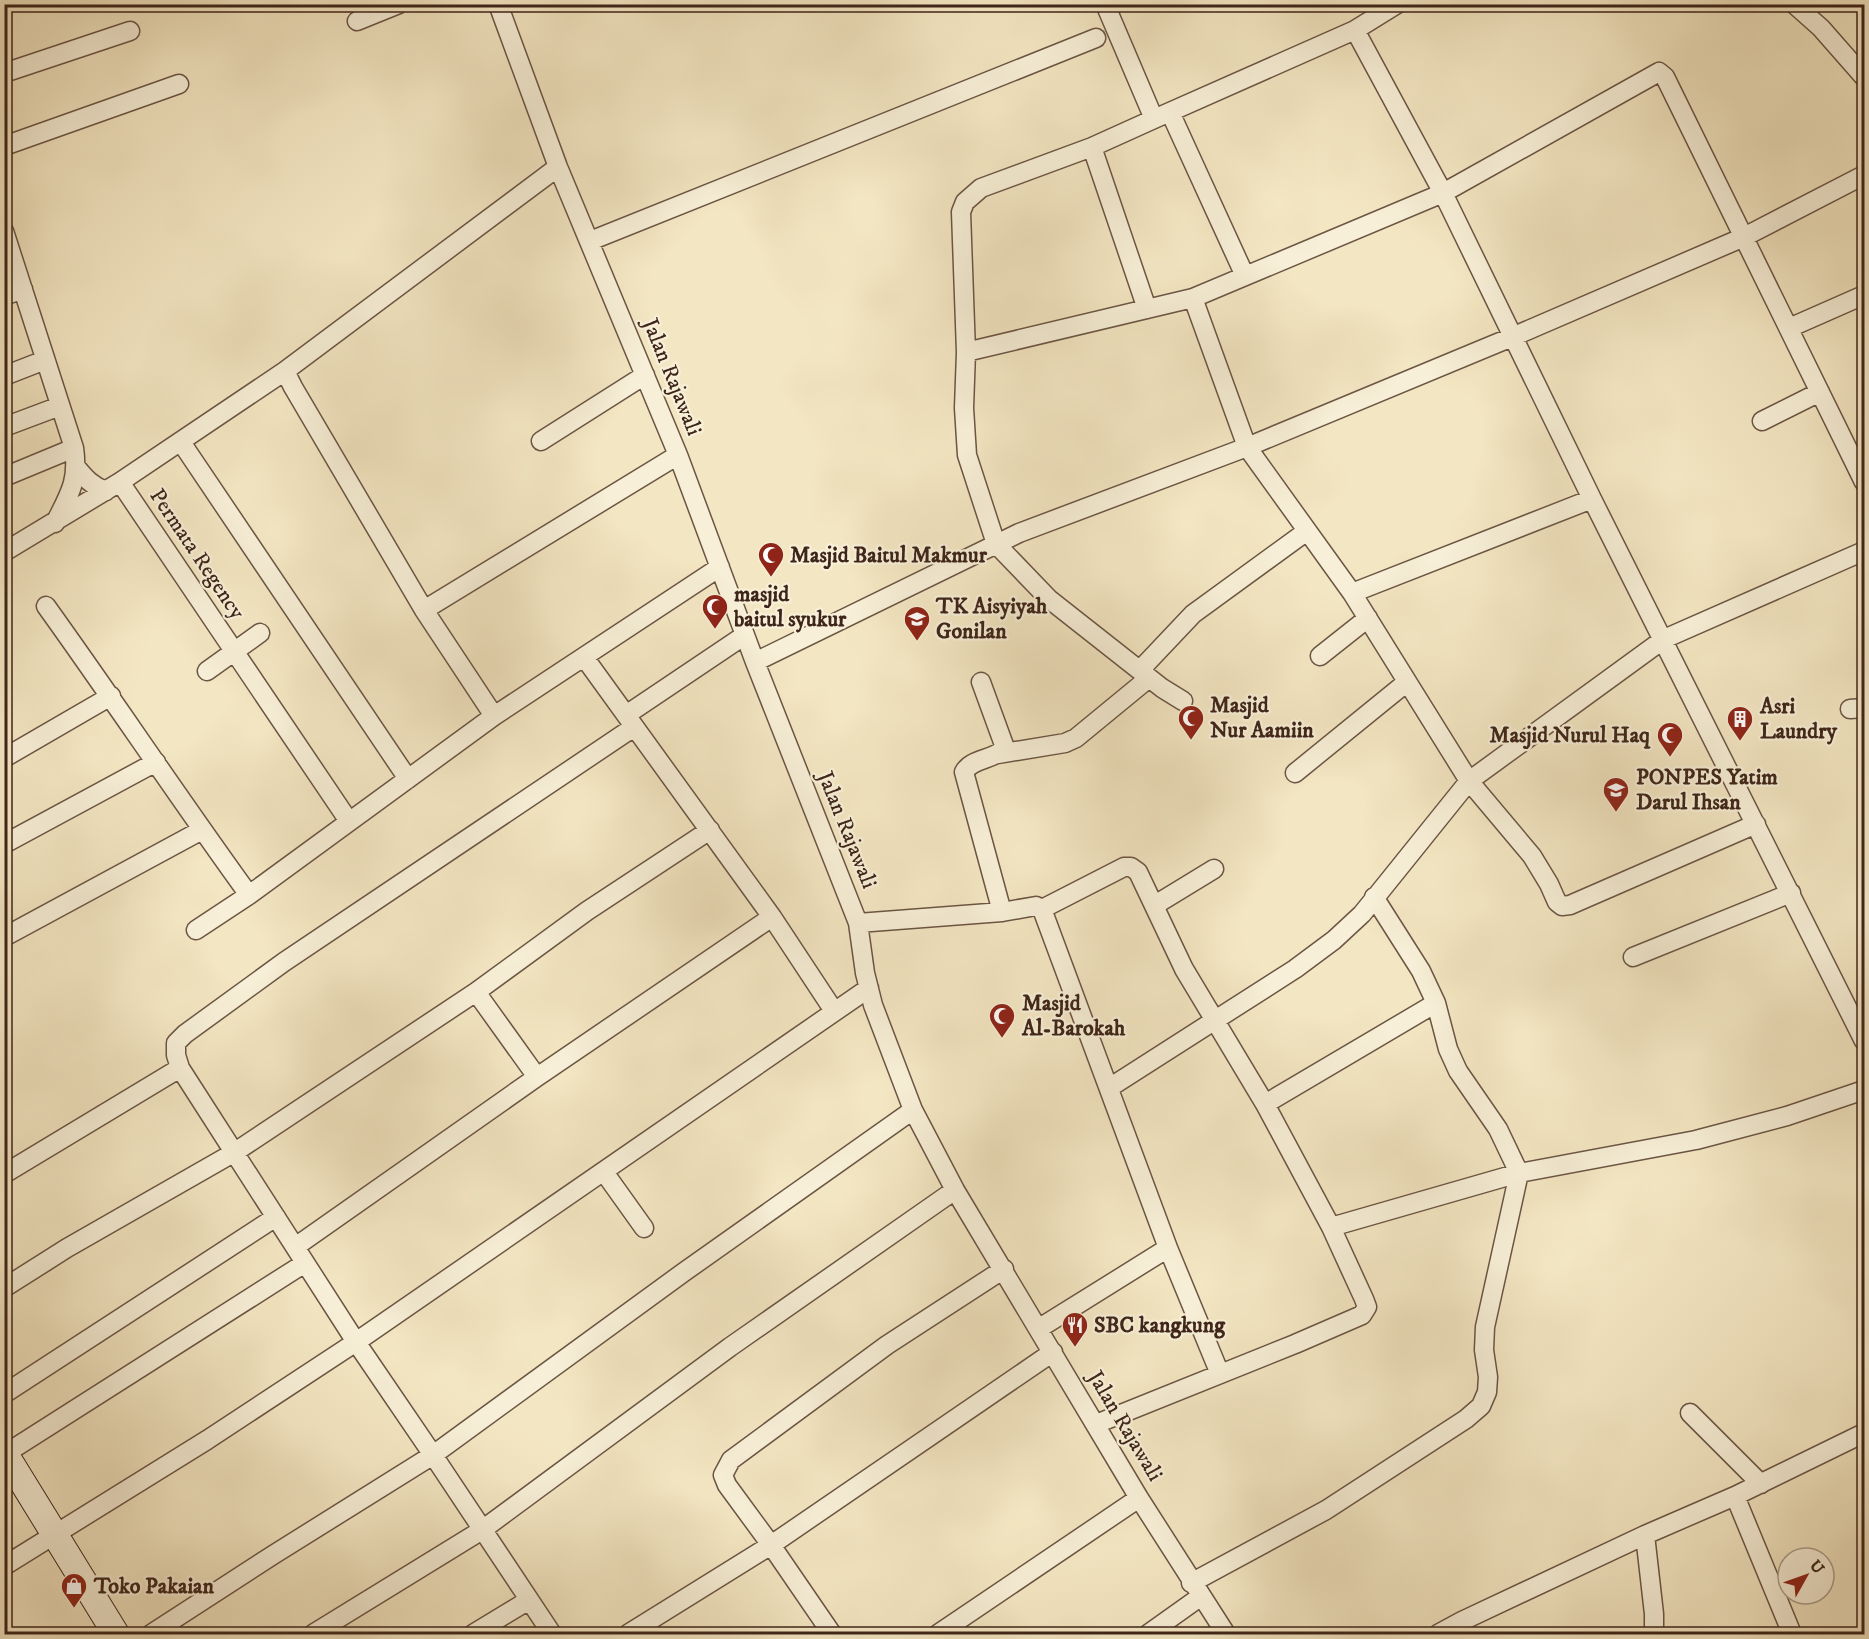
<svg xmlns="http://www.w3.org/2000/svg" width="1869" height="1639" font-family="'IM FELL DW Pica',serif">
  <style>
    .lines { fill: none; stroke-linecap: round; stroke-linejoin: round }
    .street-casing { stroke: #6b5544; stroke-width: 21 }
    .secondary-casing { stroke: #3e251a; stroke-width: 28 }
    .street { stroke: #f7efd7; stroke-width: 18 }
    .secondary { stroke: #f7efd7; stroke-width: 26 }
    .labels { text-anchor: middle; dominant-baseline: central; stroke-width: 4.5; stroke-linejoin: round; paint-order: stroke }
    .street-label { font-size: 22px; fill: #3e251a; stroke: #f7efd7 }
    .poi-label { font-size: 22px; font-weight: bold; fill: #3e251a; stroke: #f7efd7; text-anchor: start }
  </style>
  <rect width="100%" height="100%" fill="#f3e6c2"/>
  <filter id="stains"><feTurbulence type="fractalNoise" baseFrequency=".00333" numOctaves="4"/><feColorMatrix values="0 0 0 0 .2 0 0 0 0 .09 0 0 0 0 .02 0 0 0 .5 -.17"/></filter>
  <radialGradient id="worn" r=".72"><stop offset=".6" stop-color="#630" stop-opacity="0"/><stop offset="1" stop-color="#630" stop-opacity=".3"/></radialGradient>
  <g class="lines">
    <g class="street-casing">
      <path id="street" d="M 498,4 L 558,167 L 678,455 L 755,662 L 858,923 L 865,973 L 873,1005 L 913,1110 L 955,1190 L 1139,1498 L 1226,1634
        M 1105,4 L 1154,119
        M 1794,4 L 1821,28 L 1864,77
        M 357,21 L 399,4
        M 1355,30 L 1443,193 L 1592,499 L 1864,1041
        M 4,73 L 130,31
        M 1170,112 L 1245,276
        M 4,146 L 179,84
        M 1092,147 L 1147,309
        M 4,231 L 74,448 C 79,481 69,495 55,523
        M 590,241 L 1096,38
        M 4,296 L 23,289
        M 1193,298 L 1247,447 L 1352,593 L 1469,781 L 1532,856 L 1549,884 L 1557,902 L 1562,906 L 1570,905 L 1756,824
        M 1789,328 L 1864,295
        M 966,352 L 1193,298 L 1443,193 L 1659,72 L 1665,77 L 1864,482
        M 4,376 L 45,360
        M 1762,421 L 1820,392
        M 4,427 L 60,406
        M 541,441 L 645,375
        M 181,442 L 408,779
        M 76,467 C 85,478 92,486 106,491
        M 4,477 L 74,448
        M 120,482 L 344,814
        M 4,552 L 120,482 L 285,371 L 558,167
        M 1352,593 L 1592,499
        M 46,606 C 115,702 180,800 249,895
        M 424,610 L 678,455
        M 1320,656 L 1368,618
        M 584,657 L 772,917 L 834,1011
        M 755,662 L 1019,533 L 1247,447 L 1512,337 L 1744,237 L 1864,175
        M 1140,670 L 1193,614 L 1307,531
        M 207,671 L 260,633
        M 981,682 L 1004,745 L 1003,750 C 991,760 971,759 964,772 L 1002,912
        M 1183,701 L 1162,688 L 1049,599 L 996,544 L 967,455 L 964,408 L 966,352 L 961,212 L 965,202 L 981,188 L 1092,147 L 1154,119 L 1355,30 L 1397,4
        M 1850,709 L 1864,708
        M 626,715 L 745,635
        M 494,716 L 720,567
        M 998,754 L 1065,743 L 1076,738 L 1149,678
        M 4,758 L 111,696
        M 1295,773 L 1407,682
        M 4,844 L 156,762
        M 1155,905 L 1214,869
        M 1042,909 L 1168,1248 L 1220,1374
        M 858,923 L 1002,912 L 1036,906 L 1042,909 L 1124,867 L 1131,867 L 1138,872 L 1184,969 L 1265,1104 L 1331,1227 L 1364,1299 L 1367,1307 L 1362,1315 L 1295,1344 L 1096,1424
        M 196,930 L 249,895 L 494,716 L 424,610 L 293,387 L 285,371
        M 4,937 L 202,830
        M 1633,957 L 1791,893
        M 476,992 L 537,1077
        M 1109,1088 L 1295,969 L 1334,940 L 1362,914 L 1469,781 L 1664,639 L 1864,551
        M 1265,1104 L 1436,1003
        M 604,1172 L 644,1228
        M 4,1174 L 180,1068
        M 1331,1227 L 1519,1173 L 1696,1140 L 1787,1116 L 1864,1090
        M 295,1247 L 537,1077 L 772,917
        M 4,1288 L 67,1248 L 235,1152 L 476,992 L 587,911 L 710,830
        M 1038,1329 L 1168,1248
        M 4,1394 L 276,1217
        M 1690,1413 L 1761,1484
        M 5,1454 L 305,1263
        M 1735,1496 L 1864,1433
        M 4,1566 L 207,1440 L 356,1342 L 869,988
        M 1191,1583 L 1326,1510 L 1466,1419 L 1481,1406 L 1487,1392 L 1488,1377 L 1484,1350 L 1485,1327 L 1519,1173 L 1498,1129 L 1458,1071 L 1448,1049 L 1436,1003 L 1421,971 L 1374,897
        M 151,1634 L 273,1555 L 433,1455 L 684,1272 L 913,1110
        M 313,1634 L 482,1530 L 730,1347 L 955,1190
        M 473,1634 L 529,1600
        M 552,1634 L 433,1455 L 356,1342 L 180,1068 L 176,1055 L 176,1043 L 185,1034 L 284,962 L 634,727
        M 628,1634 L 771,1545 L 1053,1352
        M 832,1634 L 771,1545 L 727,1485 L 723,1475 L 731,1460 L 887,1345 L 1004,1269
        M 938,1634 L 1139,1498
        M 1148,1634 L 1200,1597
        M 1438,1634 L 1462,1621 L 1645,1535
        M 1654,1634 L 1654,1614 L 1645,1535 L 1735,1496 L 1792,1634"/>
    </g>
    <g class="secondary-casing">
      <path id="secondary" d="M 4,1452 L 116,1634"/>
    </g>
    <use href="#street" class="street"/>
    <use href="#secondary" class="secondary"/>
  </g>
  <defs>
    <g id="mosque-pin" transform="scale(1.35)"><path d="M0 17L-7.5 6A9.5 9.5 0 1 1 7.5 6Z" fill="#8f2418" stroke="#f7efd7"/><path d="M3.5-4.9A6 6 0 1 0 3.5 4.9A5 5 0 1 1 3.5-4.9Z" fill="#fff"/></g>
    <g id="school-pin" transform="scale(1.35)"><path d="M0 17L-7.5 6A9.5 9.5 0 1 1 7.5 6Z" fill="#8f2418" stroke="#f7efd7"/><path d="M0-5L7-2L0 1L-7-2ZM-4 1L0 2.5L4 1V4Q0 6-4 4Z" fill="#fff"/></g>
    <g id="building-pin" transform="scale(1.35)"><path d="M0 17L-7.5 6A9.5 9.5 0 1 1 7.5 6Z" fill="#8f2418" stroke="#f7efd7"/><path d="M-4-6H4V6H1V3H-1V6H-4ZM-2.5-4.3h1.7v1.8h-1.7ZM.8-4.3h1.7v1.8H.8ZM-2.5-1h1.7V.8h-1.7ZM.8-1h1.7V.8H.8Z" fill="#fff"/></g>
    <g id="restaurant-pin" transform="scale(1.35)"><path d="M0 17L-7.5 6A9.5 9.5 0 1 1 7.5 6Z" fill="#8f2418" stroke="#f7efd7"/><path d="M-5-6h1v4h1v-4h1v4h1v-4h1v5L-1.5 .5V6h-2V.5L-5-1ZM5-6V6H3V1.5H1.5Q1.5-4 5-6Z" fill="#fff"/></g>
    <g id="shop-pin" transform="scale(1.35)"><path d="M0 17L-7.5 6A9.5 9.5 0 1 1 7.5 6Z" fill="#8f2418" stroke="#f7efd7"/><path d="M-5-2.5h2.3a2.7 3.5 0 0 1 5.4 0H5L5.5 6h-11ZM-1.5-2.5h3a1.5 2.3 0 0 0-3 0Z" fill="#fff"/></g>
  </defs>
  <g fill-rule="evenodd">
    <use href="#mosque-pin" x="771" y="555"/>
    <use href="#mosque-pin" x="715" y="607"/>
    <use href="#school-pin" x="917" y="619"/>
    <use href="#mosque-pin" x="1191" y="718"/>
    <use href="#building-pin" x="1740" y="719"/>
    <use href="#mosque-pin" x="1670" y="735"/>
    <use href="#school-pin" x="1616" y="790"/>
    <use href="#mosque-pin" x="1002" y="1016"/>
    <use href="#restaurant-pin" x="1075" y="1325"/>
    <use href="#shop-pin" x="74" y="1586"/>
  </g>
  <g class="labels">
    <g class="street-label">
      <text transform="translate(672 377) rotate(68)">Jalan Rajawali</text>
      <text transform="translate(197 554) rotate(56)">Permata Regency</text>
      <text transform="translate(847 830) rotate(68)">Jalan Rajawali</text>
      <text transform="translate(1125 1426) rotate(59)">Jalan Rajawali</text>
    </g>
    <g class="poi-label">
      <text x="790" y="555">Masjid Baitul Makmur</text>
      <text x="734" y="594">masjid<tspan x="734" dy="25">baitul syukur</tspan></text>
      <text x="936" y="606">TK Aisyiyah<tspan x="936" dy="25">Gonilan</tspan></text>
      <text x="1210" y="705">Masjid<tspan x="1210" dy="25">Nur Aamiin</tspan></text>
      <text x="1760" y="706">Asri<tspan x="1760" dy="25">Laundry</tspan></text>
      <text x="1650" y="735" text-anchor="end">Masjid Nurul Haq</text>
      <text x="1636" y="777">PONPES Yatim<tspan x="1636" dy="25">Darul Ihsan</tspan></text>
      <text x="1022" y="1003">Masjid<tspan x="1022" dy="25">Al-Barokah</tspan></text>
      <text x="1094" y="1325">SBC kangkung</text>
      <text x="94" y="1586">Toko Pakaian</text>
    </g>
  </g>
  <rect width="1869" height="1639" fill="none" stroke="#f3e6c2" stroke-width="24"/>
  <rect x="6" y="6" width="1857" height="1627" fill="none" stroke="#3e251a" stroke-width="3"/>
  <rect x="12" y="12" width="1845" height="1615" fill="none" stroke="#3e251a" stroke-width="1.5"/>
  <g transform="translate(1806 1576) rotate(50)"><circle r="28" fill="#f7efd7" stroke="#ad9e8b" stroke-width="1.5"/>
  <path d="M0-4.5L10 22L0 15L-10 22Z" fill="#8f2418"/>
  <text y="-9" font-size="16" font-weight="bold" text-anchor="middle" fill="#3e251a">U</text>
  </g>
  <rect width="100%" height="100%" filter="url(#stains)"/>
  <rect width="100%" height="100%" fill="url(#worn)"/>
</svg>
